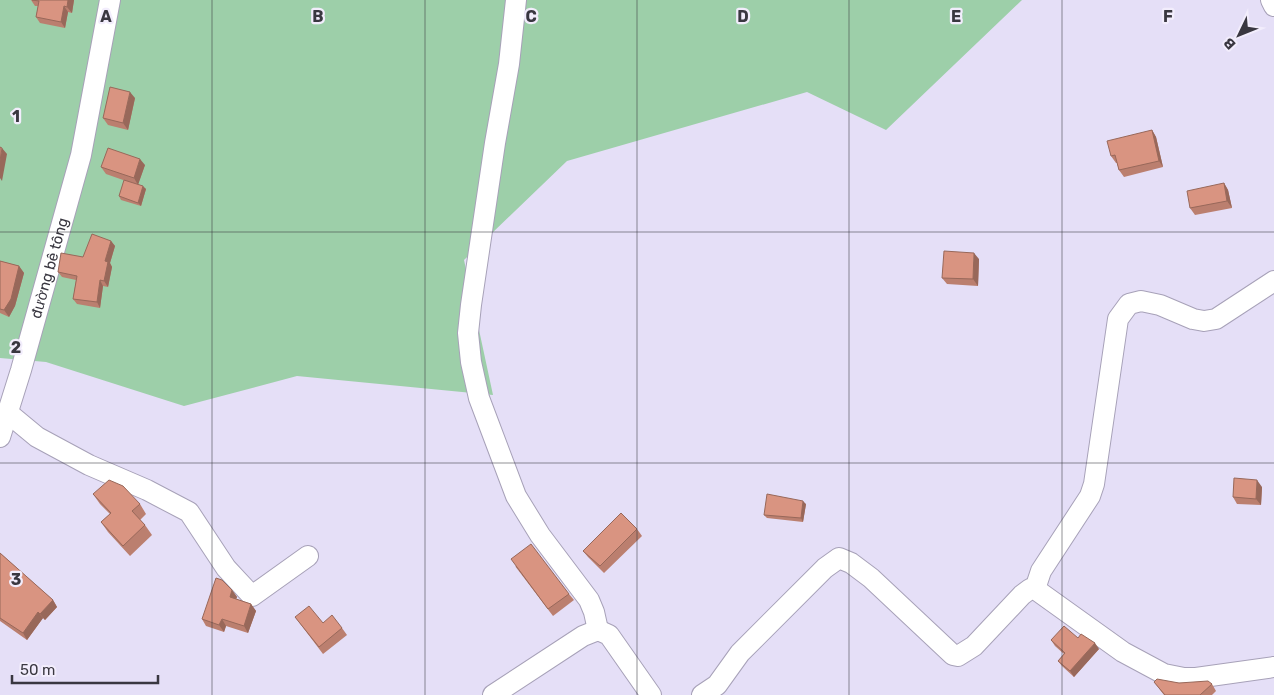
<svg xmlns="http://www.w3.org/2000/svg" width="1274" height="695" font-family="Rubik,sans-serif">
  <style>
    .green { fill: #9dcfa9 }
    .lines { fill: none; stroke-linecap: round; stroke-linejoin: round }
    .minor-casing { stroke: #a7a1b8; stroke-width: 22 }
    .minor { stroke: #fff; stroke-width: 20 }
    .wall { fill: #bb7f6f }
    .shaded-wall { fill: #98685a }
    .building { fill: #d99481; stroke: #98685a }
    .grid { fill: none; stroke: #393740; stroke-width: 1; stroke-opacity: 0.55 }
    .labels { text-anchor: middle; dominant-baseline: central; stroke-width: 4.5; stroke-linejoin: round; paint-order: stroke }
    .street-label { font-size: 15px; fill: #393740; stroke: #f2edfc }
    .grid-label { font-size: 16px; text-anchor: middle; font-weight: bold; fill: #393740; stroke: #f2edfc; stroke-width: 4.5; stroke-linejoin: round; paint-order: stroke }
  </style>
  <rect width="100%" height="100%" fill="#e5dff7"/>
  <path class="green" d="M 0,0 L 1022,0 L 886,130 L 807,92 L 567,161 L 464,260 L 493,395 L 297,376 L 184,406 L 46,362 L 0,358 Z"/>
  <g class="lines">
    <g class="minor-casing">
      <g id="minor">
        <path d="M 516,0 L 509,64 L 495,143 L 471,305 L 468,333 L 471,362 L 479,398 L 516,496 L 540,535 L 589,600 L 594,612 L 598,630"/>
        <path d="M 1271,0 L 1274,6"/>
        <path d="M 8,413 L 37,437 L 89,465 L 147,490 L 189,512 L 226,568 L 252,596 L 308,556"/>
        <path id="s1" d="M 0,437 L 21,370 L 81,155 L 110,0"/>
        <path d="M 1035,589 L 1041,571 L 1090,496 L 1094,484 L 1118,319 L 1129,304 L 1141,301 L 1160,305 L 1193,319 L 1204,321 L 1216,319 L 1274,281"/>
        <path d="M 493,695 L 583,636 L 598,630 L 609,635 L 651,695"/>
        <path d="M 702,695 L 717,685 L 740,653 L 825,568 L 839,558 L 851,563 L 871,578 L 953,655 L 958,656 L 974,646 L 1022,595 L 1030,589 L 1035,589 L 1123,652 L 1164,674 L 1184,678 L 1196,678 L 1274,667"/>
      </g>
    </g>
    <use href="#minor" class="minor"/>
  </g>
  <path class="wall" d="M 31,0 L 74,0 L 72,13 L 68,12 L 65,28 L 40,23 L 36,17 L 38,6 L 35,6 Z
    M 135,98 L 128,130 L 108,125 L 103,118 Z
    M 1152,130 L 1156,137 L 1163,167 L 1124,177 L 1119,170 L 1117,163 L 1116,163 L 1111,156 Z
    M 145,165 L 138,184 L 146,189 L 141,206 L 121,200 L 119,196 L 126,181 L 106,174 L 101,167 Z
    M 1224,183 L 1228,190 L 1232,208 L 1195,215 L 1190,208 Z
    M 111,241 L 115,246 L 110,263 L 112,267 L 108,287 L 103,286 L 100,308 L 77,304 L 73,299 L 76,280 L 62,277 L 58,272 Z
    M 979,259 L 978,286 L 947,284 L 942,278 Z
    M 0,261 L 19,266 L 24,273 L 15,306 L 9,317 L 0,313 Z
    M 1262,487 L 1261,505 L 1237,504 L 1233,497 Z
    M 93,494 L 140,504 L 146,514 L 140,520 L 145,525 L 152,535 L 130,556 L 108,532 L 101,522 L 110,514 L 100,504 Z
    M 806,504 L 803,522 L 767,518 L 764,515 Z
    M 637,529 L 642,536 L 604,573 L 588,557 L 583,551 Z
    M 0,553 L 53,600 L 57,607 L 45,620 L 43,618 L 27,640 L 0,621 Z
    M 515,566 L 569,594 L 574,600 L 553,616 Z
    M 232,590 L 237,597 L 236,599 L 251,604 L 256,611 L 248,633 L 226,626 L 224,632 L 206,626 L 202,619 Z
    M 295,617 L 323,623 L 342,628 L 347,635 L 323,654 Z
    M 1051,640 L 1099,649 L 1074,677 L 1062,666 L 1058,661 L 1064,654 L 1055,646 Z
    M 1154,682 L 1212,684 L 1216,691 L 1212,695 L 1164,695 Z"/>
  <path class="shaded-wall" d="M 68,0 L 74,0 L 72,13 L 67,7 Z
    M 64,6 L 68,12 L 65,28 L 61,22 Z
    M 130,92 L 135,98 L 128,130 L 123,123 Z
    M 1152,130 L 1156,137 L 1163,167 L 1159,161 Z
    M 2,148 L 7,154 L 2,181 L 0,178 L 0,161 Z
    M 140,159 L 145,165 L 138,185 L 134,178 Z
    M 1224,183 L 1228,190 L 1232,208 L 1227,201 Z
    M 143,186 L 146,189 L 141,206 L 138,203 Z
    M 111,241 L 115,246 L 110,263 L 112,267 L 108,287 L 104,281 L 105,261 Z
    M 974,253 L 979,259 L 978,286 L 973,279 Z
    M 19,266 L 24,273 L 15,306 L 9,317 L 4,310 Z
    M 100,280 L 103,286 L 100,308 L 97,302 Z
    M 1257,480 L 1262,487 L 1261,505 L 1256,499 Z
    M 803,501 L 806,504 L 803,522 L 801,518 Z
    M 232,590 L 237,597 L 234,604 L 230,597 Z
    M 53,600 L 57,607 L 45,620 L 40,614 Z
    M 251,604 L 256,611 L 248,633 L 244,626 Z
    M 38,612 L 43,618 L 27,640 L 23,633 Z
    M 222,619 L 226,626 L 224,632 L 219,625 Z
    M 1095,643 L 1099,649 L 1074,677 L 1070,671 Z"/>
  <path class="building" d="M 32,0 L 68,0 L 67,7 L 64,6 L 61,22 L 36,17 L 39,1 Z
    M 110,87 L 130,92 L 123,123 L 103,118 Z
    M 1152,130 L 1159,161 L 1119,170 L 1115,155 L 1111,156 L 1107,141 Z
    M 0,147 L 2,148 L 0,161 Z
    M 108,148 L 140,159 L 134,178 L 101,167 Z
    M 124,180 L 143,186 L 138,203 L 119,196 Z
    M 1224,183 L 1227,201 L 1190,208 L 1187,191 Z
    M 92,234 L 111,241 L 105,261 L 108,262 L 104,281 L 100,280 L 97,302 L 73,299 L 77,276 L 58,272 L 61,253 L 83,257 Z
    M 944,251 L 974,253 L 973,279 L 942,278 Z
    M 0,261 L 19,266 L 11,299 L 4,310 L 0,309 Z
    M 1234,478 L 1257,480 L 1256,499 L 1233,497 Z
    M 109,480 L 123,486 L 140,504 L 132,511 L 145,525 L 123,546 L 101,522 L 111,513 L 93,494 Z
    M 767,494 L 803,501 L 801,518 L 764,515 Z
    M 621,513 L 637,529 L 600,566 L 583,551 Z
    M 531,544 L 569,594 L 548,609 L 511,559 Z
    M 0,553 L 53,600 L 40,614 L 38,612 L 23,633 L 0,618 Z
    M 216,578 L 222,580 L 232,590 L 230,597 L 251,604 L 244,626 L 222,619 L 219,625 L 202,619 Z
    M 309,606 L 323,623 L 332,615 L 342,628 L 319,647 L 295,617 Z
    M 1064,626 L 1078,638 L 1081,634 L 1095,643 L 1070,671 L 1058,661 L 1065,653 L 1051,640 Z
    M 1157,679 L 1179,683 L 1208,681 L 1212,684 L 1200,695 L 1165,695 L 1154,682 Z"/>
  <path class="grid" d="M 212,0 L 212,695M 425,0 L 425,695M 637,0 L 637,695M 849,0 L 849,695M 1062,0 L 1062,695M 0,232 L 1274,232M 0,463 L 1274,463"/>
  <g class="labels">
    <g class="street-label">
      <text stroke="none"><textPath href="#s1" startOffset="176">đường bê tông</textPath></text>
    </g>
  </g>
  <g class="grid-label">
    <text x="106" y="22">A</text>
    <text x="318" y="22">B</text>
    <text x="531" y="22">C</text>
    <text x="743" y="22">D</text>
    <text x="956" y="22">E</text>
    <text x="1168" y="22">F</text>
    <text x="16" y="122">1</text>
    <text x="16" y="353">2</text>
    <text x="16" y="585">3</text>
  </g>
  <g transform="translate(1239 35) rotate(227)" stroke="#f2edfc" stroke-width="4" paint-order="stroke">
  <path d="M0-4L9 19L0 12L-9 19Z" fill="#393740"/>
  <text y="-8" font-size="14" font-weight="bold" text-anchor="middle" fill="#393740">B</text>
  </g>
  <path d="M12 675v8h146v-8" fill="none" stroke="#393740" stroke-width="2.5"/>
  <text x="20" y="675" font-size="15" fill="#393740" stroke="#f2edfc" stroke-width="4" paint-order="stroke">50 m</text>
</svg>
